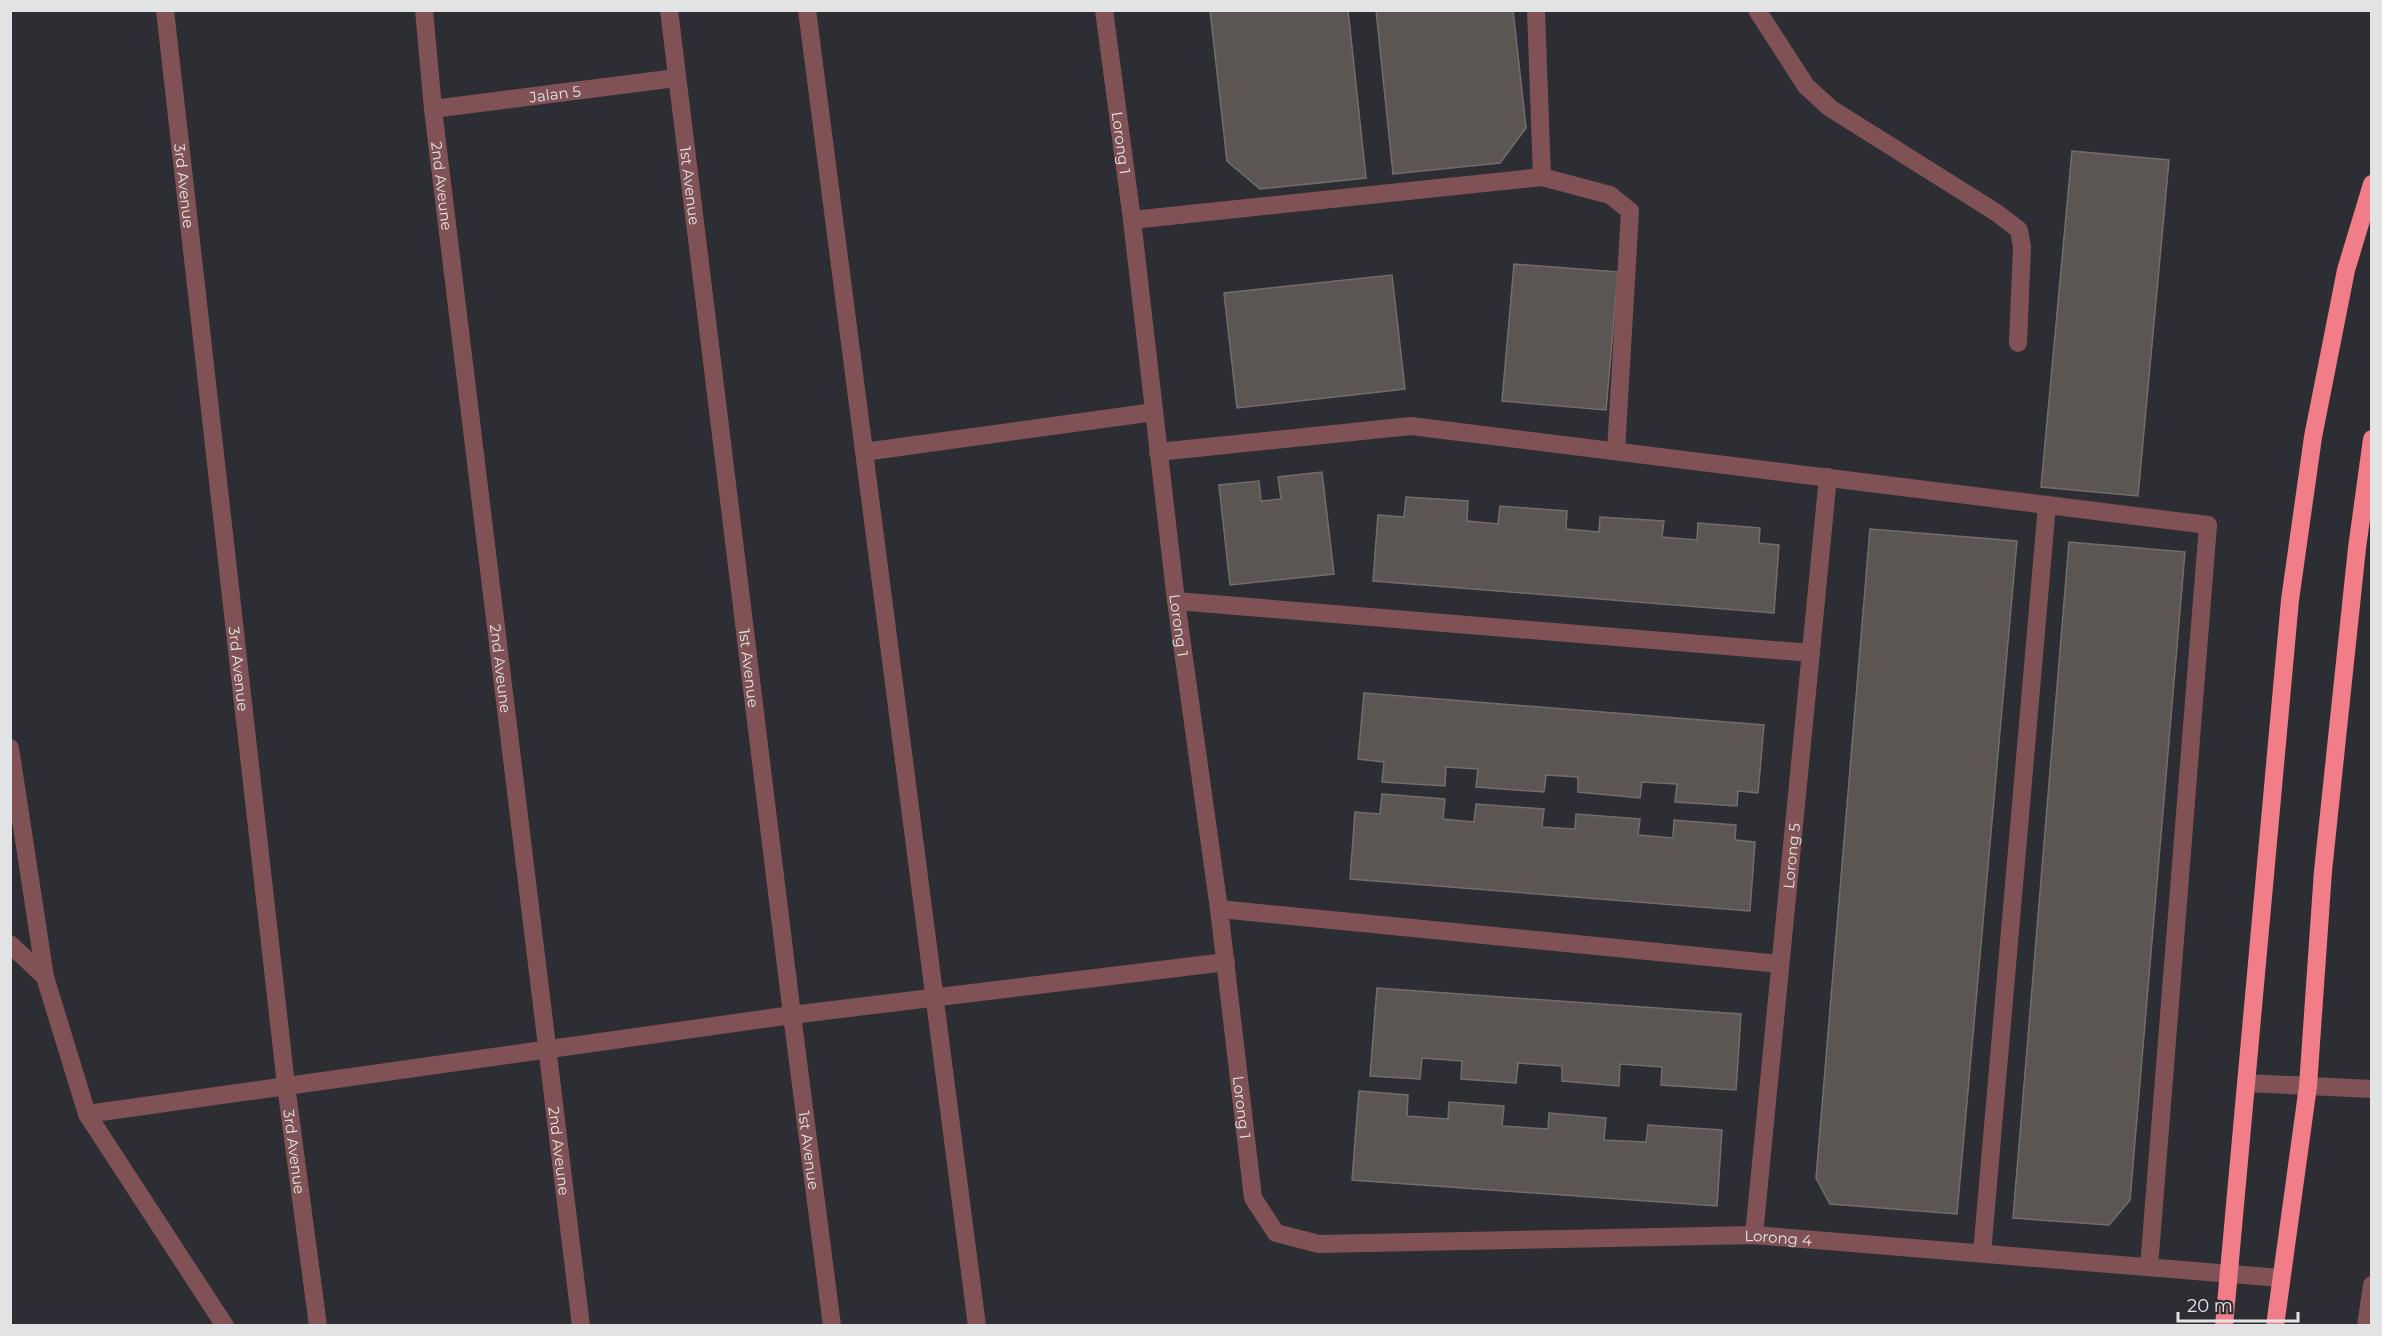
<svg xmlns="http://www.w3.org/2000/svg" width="2382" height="1336" font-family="Montserrat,sans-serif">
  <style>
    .building { fill: #5b5553; stroke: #736d6b; stroke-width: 1.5 }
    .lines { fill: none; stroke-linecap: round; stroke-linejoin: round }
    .lane { stroke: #815255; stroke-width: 18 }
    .street { stroke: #815255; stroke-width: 18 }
    .highway { stroke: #f17d89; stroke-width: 18 }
    .labels { text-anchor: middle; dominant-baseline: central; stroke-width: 6; stroke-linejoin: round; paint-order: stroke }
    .street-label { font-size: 15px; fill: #e1e3e5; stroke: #2d2e33 }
  </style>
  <rect width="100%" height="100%" fill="#2d2e33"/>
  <path class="building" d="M 1210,10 L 1348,10 L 1366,178 L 1260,189 L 1227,161 Z
    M 1376,10 L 1513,10 L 1526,128 L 1500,163 L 1393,174 Z
    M 2072,151 L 2169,160 L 2138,496 L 2041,487 Z
    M 1514,264 L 1618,272 L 1606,410 L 1502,401 Z
    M 1392,275 L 1405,389 L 1237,408 L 1224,293 Z
    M 1322,472 L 1334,574 L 1230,585 L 1219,485 L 1259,481 L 1261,501 L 1281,499 L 1278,477 Z
    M 1406,497 L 1468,501 L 1467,521 L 1498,524 L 1500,506 L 1567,511 L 1566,529 L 1599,532 L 1600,517 L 1664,521 L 1662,537 L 1697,540 L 1698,523 L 1760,528 L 1759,543 L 1779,545 L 1774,613 L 1373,581 L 1378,515 L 1404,517 Z
    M 1870,529 L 2017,541 L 1957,1214 L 1830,1204 L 1816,1178 Z
    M 2069,542 L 2185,552 L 2130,1200 L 2109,1225 L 2013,1218 Z
    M 1364,693 L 1764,725 L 1758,793 L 1738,791 L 1737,806 L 1675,802 L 1677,784 L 1642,782 L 1640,798 L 1578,792 L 1578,777 L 1546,775 L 1544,792 L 1476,787 L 1478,769 L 1446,767 L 1445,786 L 1382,782 L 1384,762 L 1358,759 Z
    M 1382,794 L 1445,799 L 1443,819 L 1474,822 L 1476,804 L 1544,809 L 1542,827 L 1575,829 L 1576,814 L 1640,819 L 1638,835 L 1673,838 L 1674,820 L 1736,825 L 1735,840 L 1755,842 L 1750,911 L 1350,879 L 1355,812 L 1380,814 Z
    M 1377,988 L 1741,1014 L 1736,1090 L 1661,1085 L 1662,1067 L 1620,1064 L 1619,1086 L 1562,1081 L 1562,1066 L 1518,1063 L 1516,1083 L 1461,1079 L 1462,1061 L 1422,1058 L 1420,1079 L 1370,1076 Z
    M 1359,1091 L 1408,1095 L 1407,1116 L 1448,1119 L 1449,1102 L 1504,1106 L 1502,1126 L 1548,1129 L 1549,1113 L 1606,1118 L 1604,1140 L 1646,1142 L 1648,1125 L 1722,1130 L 1717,1206 L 1352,1180 Z"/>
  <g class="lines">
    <path class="lane" d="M 1982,1253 L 2047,505
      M 2149,1267 L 2208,525"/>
    <g class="street">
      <path id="s1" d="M 165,10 L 286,1085 L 318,1326"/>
      <path id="s2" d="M 424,10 L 433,109 L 581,1326"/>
      <path id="s3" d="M 669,10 L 792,1015 L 832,1326"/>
      <path d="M 807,10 L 977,1326"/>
      <path id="s4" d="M 1104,10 L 1132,220 L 1176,601 L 1219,909 L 1253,1198 L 1276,1233 L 1319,1244 L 1754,1235 L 2281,1278"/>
      <path d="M 1536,10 L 1542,177"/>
      <path d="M 1757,10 L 1806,86 L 1830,108 L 1997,213 L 2019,230 L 2022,247 L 2018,343"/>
      <path id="s5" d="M 433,109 L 676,78"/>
      <path d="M 1132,220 L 1542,177 L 1610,195 L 1630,211 L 1616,451"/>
      <path d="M 864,452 L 1154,412"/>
      <path d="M 1158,452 L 1411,426 L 2208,525"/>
      <path d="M 1176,601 L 1811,653"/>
      <path d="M 10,748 L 45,977"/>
      <path d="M 1219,909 L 1780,964"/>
      <path d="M 10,944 L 45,977 L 87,1114 L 225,1326"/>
      <path d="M 2247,1083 L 2372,1089"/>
      <path d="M 87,1114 L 792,1015 L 1226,962"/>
      <path id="s6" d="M 1754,1235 L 1828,477"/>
      <path d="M 2366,1326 L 2372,1285"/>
    </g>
    <path class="highway" d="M 2224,1326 L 2290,600 L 2313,437 L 2346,270 L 2372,184
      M 2275,1326 L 2308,1086 L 2323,871 L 2357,548 L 2372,439"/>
  </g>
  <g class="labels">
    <g class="street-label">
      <text stroke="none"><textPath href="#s5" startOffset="123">Jalan 5</textPath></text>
      <text stroke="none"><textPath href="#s4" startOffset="134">Lorong 1</textPath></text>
      <text stroke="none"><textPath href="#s1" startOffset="177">3rd Avenue</textPath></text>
      <text stroke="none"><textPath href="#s2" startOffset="177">2nd Aveune</textPath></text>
      <text stroke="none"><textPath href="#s3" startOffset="177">1st Avenue</textPath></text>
      <text stroke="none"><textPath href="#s4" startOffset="620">Lorong 1</textPath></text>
      <text stroke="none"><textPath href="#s1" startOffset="663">3rd Avenue</textPath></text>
      <text stroke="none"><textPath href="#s2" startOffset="663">2nd Aveune</textPath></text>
      <text stroke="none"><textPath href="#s3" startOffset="663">1st Avenue</textPath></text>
      <text stroke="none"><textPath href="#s6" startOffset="381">Lorong 5</textPath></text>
      <text stroke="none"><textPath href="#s4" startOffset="1106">Lorong 1</textPath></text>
      <text stroke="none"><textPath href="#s3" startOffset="1149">1st Avenue</textPath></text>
      <text stroke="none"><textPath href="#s1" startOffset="1149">3rd Avenue</textPath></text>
      <text stroke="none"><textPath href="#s2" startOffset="1149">2nd Aveune</textPath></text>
      <text stroke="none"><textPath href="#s4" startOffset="1743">Lorong 4</textPath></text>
    </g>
  </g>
  <rect width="2382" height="1336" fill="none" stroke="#e1e3e5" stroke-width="24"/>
  <path d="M2178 1312v9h120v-9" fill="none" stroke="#e1e3e5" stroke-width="3"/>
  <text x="2187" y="1312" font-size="18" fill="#e1e3e5" stroke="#2d2e33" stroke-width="4.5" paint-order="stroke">20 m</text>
</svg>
